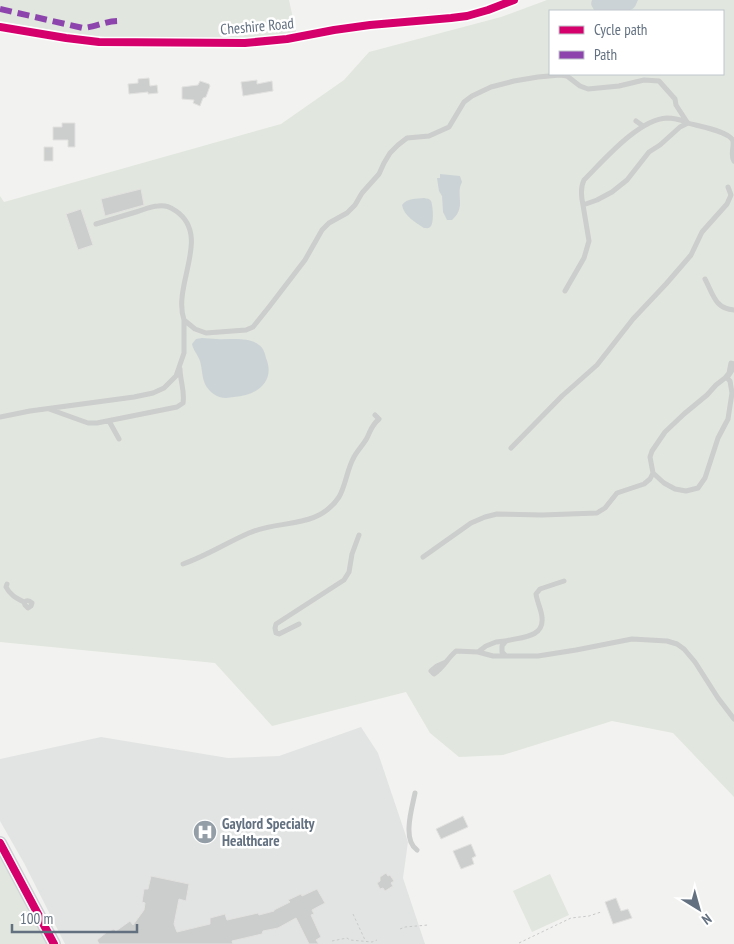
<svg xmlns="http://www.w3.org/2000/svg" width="734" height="944" font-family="'PT Sans Narrow',sans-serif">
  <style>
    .built { fill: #e2e4e3 }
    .green { fill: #e1e6de; fill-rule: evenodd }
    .water { fill: #ccd3d6 }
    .building { fill: #cccecd; stroke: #e2e2e0 }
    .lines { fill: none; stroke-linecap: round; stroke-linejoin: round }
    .path { stroke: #c9c9ca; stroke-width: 1; stroke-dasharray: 2.5 2.5; stroke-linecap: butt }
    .lane { stroke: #cccdcd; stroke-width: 5 }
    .street { stroke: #cccdcd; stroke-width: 10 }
    .secondary { stroke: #d0d3d6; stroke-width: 14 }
    .quiet { stroke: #8e44ad; stroke-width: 6; stroke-dasharray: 12 6; stroke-linecap: butt }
    .cycleway-casing { stroke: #fff; stroke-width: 11 }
    .cycleway { stroke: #d6006c; stroke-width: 8 }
    .labels { text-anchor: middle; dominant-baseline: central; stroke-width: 5; stroke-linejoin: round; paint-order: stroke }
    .street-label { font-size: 15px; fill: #627080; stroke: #fff }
    .poi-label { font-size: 15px; font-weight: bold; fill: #627080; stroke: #fff; text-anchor: start }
  </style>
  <rect width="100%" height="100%" fill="#f2f3f0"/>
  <path class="built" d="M 361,727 L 378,753 L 408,842 L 403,878 L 425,944 L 65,944 L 24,863 L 0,821 L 0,759 L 101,737 L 228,758 L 279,756 Z"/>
  <path class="green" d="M 0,0 L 289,0 L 296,32 L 258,38 L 220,39 L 163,37 L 105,37 L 64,32 L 0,21 Z
    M 547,0 L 734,0 L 734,797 L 673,733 L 612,721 L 503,755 L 459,757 L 430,733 L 406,692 L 272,726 L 215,663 L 0,642 L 0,196 L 4,202 L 281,124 L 344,80 L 369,52 L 501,17 ZM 550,11 L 723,11 L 723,74 L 550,74 Z
    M 0,857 L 47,944 L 0,944 Z
    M 550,874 L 569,915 L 532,932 L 513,891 Z"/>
  <path class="water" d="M 592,0 L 638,0 C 636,4 635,9 630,10 C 621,13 605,11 595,11 C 592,7 590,5 592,0 Z
    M 440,174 L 460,176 L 462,182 C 455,195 467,207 452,220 L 447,220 L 443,212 L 442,196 L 439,191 L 437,178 L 440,178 Z
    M 424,198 C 427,199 429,198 431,201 C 433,205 434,222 431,226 C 429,229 427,228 424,228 C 415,222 404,216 402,205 C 407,198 416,199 424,198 Z
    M 202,338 C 207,338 212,339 217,339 C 230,340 248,336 259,345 C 263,347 265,353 266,358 C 276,382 256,396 234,397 C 231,397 229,398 226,398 C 217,398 209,392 205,384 C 202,377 202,368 200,361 C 198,355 193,350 192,344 L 196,339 Z"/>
  <path class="building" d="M 149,78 L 150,86 L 157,85 L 158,93 L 148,94 L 148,92 L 129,94 L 128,84 L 138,83 L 138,79 Z
    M 257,80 L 257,84 L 272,81 L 273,91 L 243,96 L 241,82 Z
    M 200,81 L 209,84 L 210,86 L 206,97 L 203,98 L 200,106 L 193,103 L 194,100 L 182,99 L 182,87 L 198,85 Z
    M 62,123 L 75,123 L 75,147 L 68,147 L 68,140 L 53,140 L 53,127 L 62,127 Z
    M 44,147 L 53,147 L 53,161 L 44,161 Z
    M 141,189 L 144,205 L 105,216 L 101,199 Z
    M 81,209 L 93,245 L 78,250 L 66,214 Z
    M 463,816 L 468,827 L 441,839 L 436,829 Z
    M 471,844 L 476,856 L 472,858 L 474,864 L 461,869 L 453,851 Z
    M 386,873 L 388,876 L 390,875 L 394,881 L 391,883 L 393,886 L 385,891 L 383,888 L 380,889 L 377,883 L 380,881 L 380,877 Z
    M 151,876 L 189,884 L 186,901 L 179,899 L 174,924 L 177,932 L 210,924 L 210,918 L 225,914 L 227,920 L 258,913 L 259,915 L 274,911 L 274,910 L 290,902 L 288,900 L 301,894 L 302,896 L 317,889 L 325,903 L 312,910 L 314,914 L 311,915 L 321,937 L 316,940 L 319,944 L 309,944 L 296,918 L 278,928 L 263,931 L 262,934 L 232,941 L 233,944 L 99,944 L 97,940 L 107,932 L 114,929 L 116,931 L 130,921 L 133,925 L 144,910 L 145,903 L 142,902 L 144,889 L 148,889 Z
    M 616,898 L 621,911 L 628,909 L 632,918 L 613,924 L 605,902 Z"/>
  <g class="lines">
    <path class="path" d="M 353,914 L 365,940
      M 400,929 L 405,927 L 428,925
      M 332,941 L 347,938 L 350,940 L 372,942 L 377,940
      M 519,943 L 571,918 L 589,916 L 601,912"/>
    <path class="lane" d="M 636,121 L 643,126
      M 583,205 C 581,196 580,188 584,180 C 604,160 639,119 667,118 C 674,118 681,120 687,122
      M 705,279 C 713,294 715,309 734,310
      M 565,291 L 584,258 L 589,241 L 583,205 L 597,200 L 612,192 L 627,180 L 649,152 L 660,145 L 680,127 L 688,123 C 697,126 730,131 733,141 C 734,148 730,155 734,161
      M 184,320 L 195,329 L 206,333 L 246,330 L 253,327 L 269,307 L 305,260 L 322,230 L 329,223 L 347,213 L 355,205 L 362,193 L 379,174 L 384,163 L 390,153 L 398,145 L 407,138 L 429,136 L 449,127 L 464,102 L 472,96 L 491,87 L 514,81 L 538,77 L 560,75 L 567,76 L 580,86 L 588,89 L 619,86 L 644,80 L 659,81 L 675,99 L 676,105 L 687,122
      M 734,364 L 731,363 L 729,373 L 725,378 L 716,385 L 707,395 L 684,414 L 665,432 L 652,451 L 650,457 L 653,473 L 664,483 L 675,489 L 686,491 L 698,488 L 705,478 L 718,438 L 728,419 L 732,393 L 730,381 L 727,378 L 734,367
      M 49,409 L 88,423 L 97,423 L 177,407 L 183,403 C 185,391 180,380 180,369
      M 0,417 L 30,411 L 134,397 L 153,393 L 164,388 L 176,376 L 184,353 L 184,320 C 172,285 212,236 176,211 C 170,207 166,205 158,206 C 151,206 143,210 136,212 C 123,216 109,220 96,224
      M 109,421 L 119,439
      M 511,448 L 562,396 L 597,365 L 633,319 L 666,284 L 691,255 L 702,232 L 727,204 L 731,195 L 728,187
      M 423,557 L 471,523 L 485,517 L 497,514 L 542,515 L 597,513 L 605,508 L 617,493 L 644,484 L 650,479 L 653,473
      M 183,564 C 206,556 226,543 249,533 C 280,519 317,530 339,497 C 346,485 347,469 354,457 C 357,451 363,445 367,438 C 371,430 371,426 379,419 L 375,415
      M 564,581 L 540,589 L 536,594 C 537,602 542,611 542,618 C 544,638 520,637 506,641 L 502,646 L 502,652 L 506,656 L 538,656 L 576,650 L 632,639 L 667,641 L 677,644 L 684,649 L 695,662 L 718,698 L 734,719
      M 7,584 L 6,587 C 10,595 16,598 24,602 L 25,605 L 28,608 L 31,606 L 32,603 C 29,600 27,600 24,602
      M 299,624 L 279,634 L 276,633 L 275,628 L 276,624 L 344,580 L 349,572 L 352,554 L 359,535
      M 478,652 L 493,656 L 506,656
      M 446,662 L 437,666 L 431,671 L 434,674 C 444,667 447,659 456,651 L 478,652 L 486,646 L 496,642 L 505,641
      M 415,793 C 412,808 402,840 417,850"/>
    <path class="street" d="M 0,27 L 66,38 L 99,42 L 245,43 L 287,39 L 334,30 L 370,25 L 451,18 L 467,16 L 488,10 L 514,0"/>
    <path class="secondary" d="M 0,843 L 54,944"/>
    <path class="quiet" d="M 0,9 L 83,28 C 95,27 106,21 119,21"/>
    <g class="cycleway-casing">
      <path id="cycleway" d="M 0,27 L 66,38 L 99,42 L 245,43 L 287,39 L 334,30 L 370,25 L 451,18 L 467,16 L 488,10 L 514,0
        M 0,843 L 54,944"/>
    </g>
    <use href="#cycleway" class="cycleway"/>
  </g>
  <defs>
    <g id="hospital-disc" transform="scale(1.25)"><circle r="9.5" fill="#949ea7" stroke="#fff"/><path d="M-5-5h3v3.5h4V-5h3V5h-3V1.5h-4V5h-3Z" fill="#fff"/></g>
  </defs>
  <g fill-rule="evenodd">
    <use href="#hospital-disc" x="205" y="832"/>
  </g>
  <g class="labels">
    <g class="street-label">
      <text transform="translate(257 26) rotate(-5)">Cheshire Road</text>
    </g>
    <g class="poi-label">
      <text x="222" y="823">Gaylord Specialty<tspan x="222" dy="17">Healthcare</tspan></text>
    </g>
  </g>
  <rect x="549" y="10" width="175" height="65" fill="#ffffff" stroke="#c0c6cc"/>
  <rect x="559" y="26" width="25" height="8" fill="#d6006c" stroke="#c0c6cc"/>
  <text x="594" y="35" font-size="15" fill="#627080">Cycle path</text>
  <rect x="559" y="51" width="25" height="8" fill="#8e44ad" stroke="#c0c6cc"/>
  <text x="594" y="60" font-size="15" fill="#627080">Path</text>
  <g transform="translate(699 909) rotate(143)" stroke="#ffffff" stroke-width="4" paint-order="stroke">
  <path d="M0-4L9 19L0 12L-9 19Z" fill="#627080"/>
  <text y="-8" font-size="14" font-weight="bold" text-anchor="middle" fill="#627080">N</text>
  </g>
  <path d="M12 924v8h125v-8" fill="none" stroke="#627080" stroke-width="2.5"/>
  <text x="20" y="924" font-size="15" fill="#627080" stroke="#ffffff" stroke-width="4" paint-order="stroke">100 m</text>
</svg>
